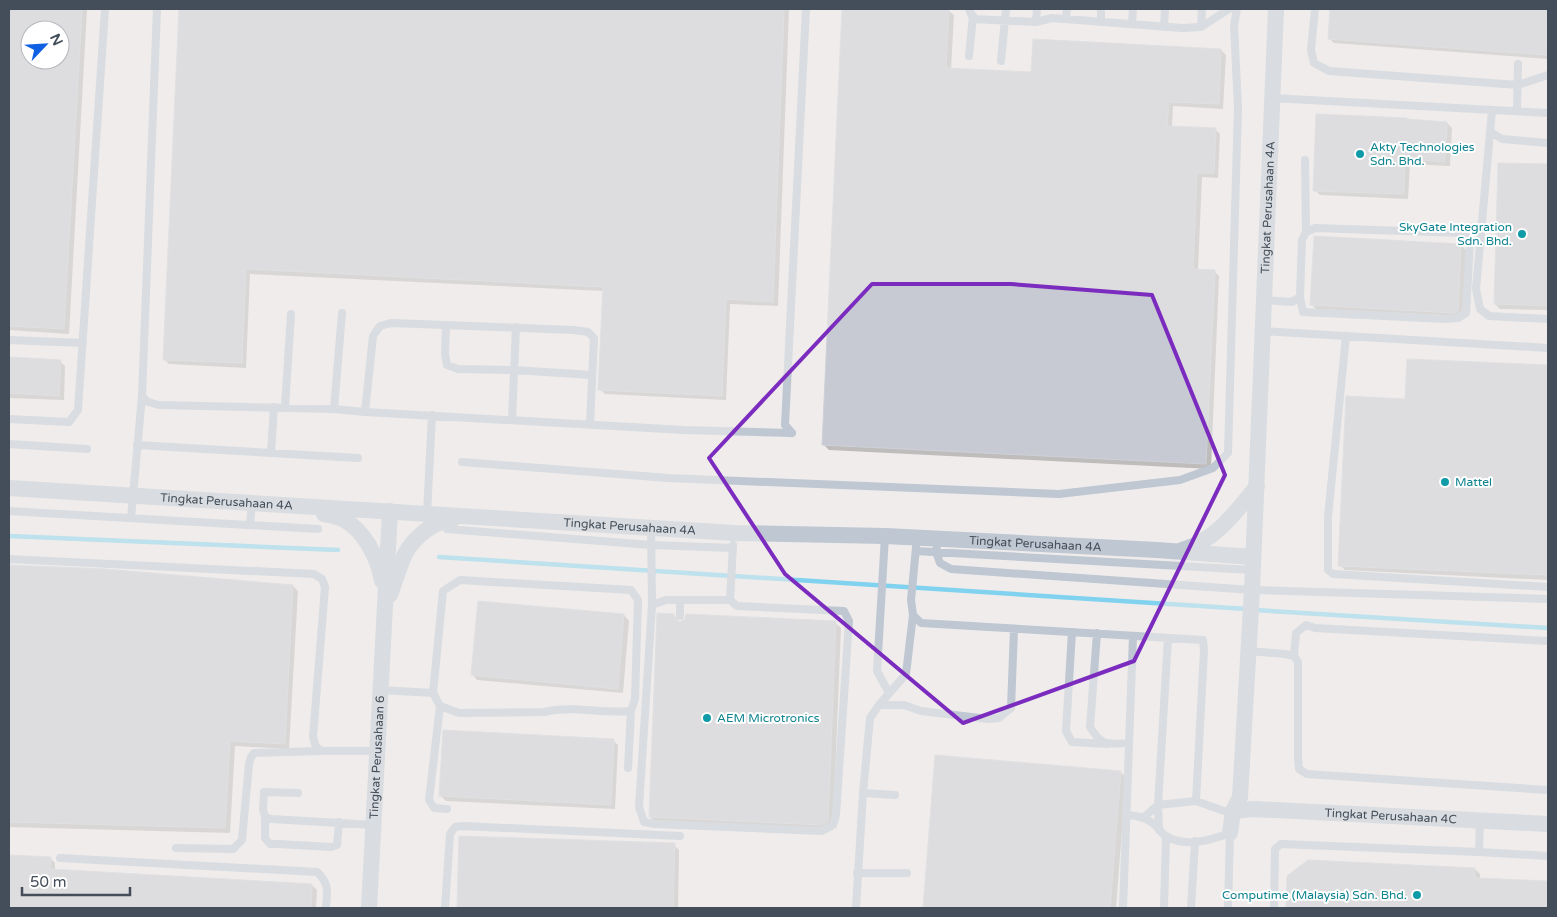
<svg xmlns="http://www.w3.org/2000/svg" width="1557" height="917" font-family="'Varela Round',sans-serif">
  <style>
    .shadow { fill: #0003; fill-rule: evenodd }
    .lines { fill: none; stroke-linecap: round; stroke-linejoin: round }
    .stream { stroke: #81d2ef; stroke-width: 4.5 }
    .building { fill: #c7cad2; stroke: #cfd1d8; fill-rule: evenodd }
    .lane { stroke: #bec7d2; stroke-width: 8 }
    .street { stroke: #bec7d2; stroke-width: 16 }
    .marked { fill: none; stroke: #7b2cbf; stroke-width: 4; stroke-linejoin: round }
    .culture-dot { fill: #0f9aa8; stroke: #fff; stroke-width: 2 }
    .labels { text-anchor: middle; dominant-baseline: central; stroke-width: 4; stroke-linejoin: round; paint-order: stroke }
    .culture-label { font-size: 12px; fill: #0d838f; stroke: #fff; text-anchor: start }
    .street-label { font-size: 12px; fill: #434e5a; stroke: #fff }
  </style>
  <rect width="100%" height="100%" fill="#efeceb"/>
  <path class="shadow" d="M 9,9 L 87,9 L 69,334 L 9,330 ZM 30,30 L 60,30 L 60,60 L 30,60 Z
    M 181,9 L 789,9 L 778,306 L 730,304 L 726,400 L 605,394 L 600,389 L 604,291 L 250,274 L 246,368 L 169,364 L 164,359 Z
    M 843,9 L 948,10 L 954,15 L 951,70 L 1032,74 L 1221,50 L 1226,55 L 1223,109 L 1173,106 L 1172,127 L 1215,129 L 1220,134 L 1218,178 L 1202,177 L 1198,270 L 1214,271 L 1219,276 L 1211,469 L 829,450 L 824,445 Z
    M 1331,9 L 1548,9 L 1548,59 L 1334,43 L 1329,38 Z
    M 1407,120 L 1447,123 L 1452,128 L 1450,166 L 1410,164 L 1408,199 L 1320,195 L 1315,190 Z
    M 1499,164 L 1548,165 L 1548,310 L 1500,309 L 1495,304 Z
    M 1461,245 L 1466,250 L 1463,316 L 1316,309 L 1311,304 Z
    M 9,359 L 60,361 L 65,366 L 64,400 L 9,398 Z
    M 1408,360 L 1548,367 L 1548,580 L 1345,570 L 1340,565 L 1407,400 Z
    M 9,566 L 105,571 L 293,586 L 298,591 L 289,749 L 235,746 L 230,833 L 9,827 Z
    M 624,615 L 629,621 L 623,693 L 477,680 L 472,674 Z
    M 674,615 L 680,623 L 835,623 L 841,628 L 833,826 L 826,830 L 655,822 L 650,817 Z
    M 613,740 L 618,745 L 615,809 L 446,801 L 441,796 Z
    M 936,757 L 1120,772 L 1126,777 L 1116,908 L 925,908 Z
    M 460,837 L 674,845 L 679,850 L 678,908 L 458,908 Z
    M 9,856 L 50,858 L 55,863 L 55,871 L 312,885 L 317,890 L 316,908 L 9,908 Z
    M 1475,869 L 1480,874 L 1480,880 L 1548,883 L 1548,908 L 1287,908 L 1289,877 Z"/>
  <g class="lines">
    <path class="stream" d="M 9,536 L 338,550
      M 439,557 L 1247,609
      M 1255,610 L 1548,628"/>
  </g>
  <path class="building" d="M 9,9 L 82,9 L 64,329 L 9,326 ZM 30,30 L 60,30 L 60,60 L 30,60 Z
    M 179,9 L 784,9 L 773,302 L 726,299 L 722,396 L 598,390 L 603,287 L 246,269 L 242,363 L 163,360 Z
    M 842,9 L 949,9 L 946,68 L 1031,72 L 1033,39 L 1221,49 L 1219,104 L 1169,102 L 1167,126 L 1216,128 L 1214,173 L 1197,173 L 1193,269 L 1215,270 L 1206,464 L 822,445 Z
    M 1330,9 L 1548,9 L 1546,55 L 1328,39 Z
    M 1316,114 L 1407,118 L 1407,119 L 1447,122 L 1445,162 L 1405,159 L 1404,194 L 1313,191 Z
    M 1498,163 L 1548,164 L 1548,306 L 1494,304 Z
    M 1314,236 L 1461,244 L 1458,311 L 1455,313 L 1310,305 Z
    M 9,357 L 61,360 L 59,396 L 9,393 Z
    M 1407,359 L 1548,365 L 1548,575 L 1338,566 L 1346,396 L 1405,399 Z
    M 9,565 L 105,569 L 293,585 L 285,744 L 230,741 L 225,828 L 9,822 Z
    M 478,601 L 624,614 L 618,689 L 471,675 Z
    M 657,613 L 674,614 L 675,619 L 680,622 L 685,619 L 686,614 L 836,621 L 828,821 L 821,825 L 649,817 Z
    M 443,730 L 614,739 L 611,805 L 439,796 Z
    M 935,755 L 1121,771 L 1110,908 L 923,908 Z
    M 459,836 L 675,843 L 673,908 L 457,908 Z
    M 9,855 L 51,857 L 50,869 L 312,884 L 311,908 L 9,908 Z
    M 1308,860 L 1475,868 L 1475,878 L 1548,881 L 1548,908 L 1286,908 L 1287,876 Z"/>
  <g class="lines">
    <path class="lane" d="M 157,9 L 142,396 L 148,402 L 159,405 L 334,409 L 365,412 L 684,430 L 792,433
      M 969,9 L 973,19 L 1036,22 L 1052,18 L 1182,28 L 1201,27 L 1229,9
      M 1315,9 L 1311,50 L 1314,63 L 1329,71 L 1518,85 L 1548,75
      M 1066,19 L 1067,9
      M 1036,22 L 1037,9
      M 1101,22 L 1101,9
      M 1132,24 L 1133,9
      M 1164,27 L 1165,9
      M 1201,27 L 1202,9
      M 969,56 L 973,16
      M 1001,61 L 1006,9
      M 1272,98 L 1548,113
      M 1492,110 L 1476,289 L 1480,309 L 1489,316 L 1548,319
      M 1517,111 L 1518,64
      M 1491,132 L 1502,139 L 1548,143
      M 1305,160 L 1306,232
      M 1315,228 L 1464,233 L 1470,240 L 1466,313 L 1458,318 L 1445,319 L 1303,312 L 1300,297 L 1302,240 L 1306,232 Z
      M 1264,300 L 1292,302 L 1300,297
      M 446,325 L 445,354 L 447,365 L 458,369 L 514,370 L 592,375
      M 1263,331 L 1548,348
      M 1346,336 L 1328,517 L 1328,570 L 1333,574 L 1548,587
      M 9,340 L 83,343
      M 285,407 L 291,314
      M 334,409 L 342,313
      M 365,412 L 373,336 L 380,326 L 391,323 L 574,330 L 588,332 L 594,338 L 590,424
      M 9,419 L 69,422 L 78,410 L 105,9
      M 512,419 L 516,327
      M 792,433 L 785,425 L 806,9
      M 9,444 L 87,449
      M 137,445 L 358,458
      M 271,453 L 274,407
      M 462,462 L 668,478 L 1059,494 L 1180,480 L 1213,468 L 1228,453 L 1238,108 L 1234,25 L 1237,9
      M 9,511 L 318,529
      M 427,514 L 432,415
      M 131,518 L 142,396
      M 250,525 L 252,503
      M 651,527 L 652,605 L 639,807 L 644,822 L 655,824 L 822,831 L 833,825 L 836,815 L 849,621 L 844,611 L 737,606 L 730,600 L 666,600 L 652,605
      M 447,529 L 651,545 L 733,548
      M 885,536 L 877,671 L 889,693
      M 938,539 L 936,552 L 940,563 L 951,569 L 1252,590 L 1548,599
      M 916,551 L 1252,570
      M 9,559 L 314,574 L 322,579 L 325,587 L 313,737 L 316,747 L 322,751 L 377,751
      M 680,600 L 680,616
      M 730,600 L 733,545
      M 913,615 L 921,623 L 1203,640 L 1204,651 L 1196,801
      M 1072,632 L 1066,731 L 1072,742 L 1108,744
      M 1097,633 L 1090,727 C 1102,747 1108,744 1129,743
      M 1548,641 L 1315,628 L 1306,625 L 1296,633 L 1294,656 L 1298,662 L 1298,758 L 1299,769 L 1307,774 L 1548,790
      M 1249,651 L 1285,654 L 1294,656
      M 381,690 L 433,693 L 440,706 L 459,713 L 544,712 C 572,705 603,714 631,711 L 635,699 L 638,600 L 631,590 L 460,580 L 443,591 L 433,693
      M 879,705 L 904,705 L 921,711 L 988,719 L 999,718 L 1011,708 L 1014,629
      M 440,706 L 429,800 L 434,808 L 447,809
      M 628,768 L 631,711
      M 298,793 L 264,792 L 263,809 L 265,817 L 271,819 L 374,825
      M 863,793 L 895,795
      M 1127,815 C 1140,816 1148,818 1158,828 C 1160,830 1163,835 1166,836 C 1185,848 1211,840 1230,833 L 1228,908
      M 265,817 L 265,838 L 270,844 L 278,844 L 331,847 L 337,845 L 339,822
      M 1144,817 L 1158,805 L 1186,802 L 1196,801 L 1224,811 L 1233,811
      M 1480,821 L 1479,852 L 1548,856
      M 1159,830 L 1158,805 L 1168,638
      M 176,848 L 233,849 L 242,840 L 249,764 L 251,757 L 254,753 L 320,751
      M 60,858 L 317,872 C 330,884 327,892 326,908
      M 857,873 L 907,873
      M 445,908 L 450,834 L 455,827 L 463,826 L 680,836
      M 856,908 L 863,793 L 870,718 L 879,705 L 906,674 L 913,615 L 911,600 L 917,537
      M 1123,908 L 1133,636
      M 1164,908 L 1166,836
      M 1191,908 L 1195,841
      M 1274,908 L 1275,849 L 1281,844 L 1479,852"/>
    <g class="street">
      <path id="s1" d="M 9,488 L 734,533 L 885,536 L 1157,550 L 1253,557"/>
      <path d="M 324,514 C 330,515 337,517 343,519 C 365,531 378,558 382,581"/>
      <path d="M 1182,550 C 1215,541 1236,512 1257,486"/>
      <path d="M 390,595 C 395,582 399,567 405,554 C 414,537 434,521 453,519"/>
      <path id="s2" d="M 1233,811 L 1253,809 L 1548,824"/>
      <path id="s3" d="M 1230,833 L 1233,811 L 1240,797 L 1252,590 L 1276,9"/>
      <path id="s4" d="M 369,908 L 390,511"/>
    </g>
  </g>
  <path d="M0 0H1557V917H0ZM 872,284 L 1011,284 L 1152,295 L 1225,475 L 1134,661 L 963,723 L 785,574 L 709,458 Z" fill="#efeceb" fill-opacity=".55" fill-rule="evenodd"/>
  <path class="marked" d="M 872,284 L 1011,284 L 1152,295 L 1225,475 L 1134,661 L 963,723 L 785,574 L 709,458 Z"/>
  <g class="culture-dot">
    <circle cx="1360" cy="154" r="5"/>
    <circle cx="1522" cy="234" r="5"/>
    <circle cx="1445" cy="482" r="5"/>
    <circle cx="707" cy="718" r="5"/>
    <circle cx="1417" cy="895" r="5"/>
  </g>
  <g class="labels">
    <g class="culture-label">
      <text x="1370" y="147">Akty Technologies<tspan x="1370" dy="14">Sdn. Bhd.</tspan></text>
      <text x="1512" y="227" text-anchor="end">SkyGate Integration<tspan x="1512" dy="14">Sdn. Bhd.</tspan></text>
      <text x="1455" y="482">Mattel</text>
      <text x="717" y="718">AEM Microtronics</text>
      <text x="1407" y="895" text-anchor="end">Computime (Malaysia) Sdn. Bhd.</text>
    </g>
    <g class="street-label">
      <text stroke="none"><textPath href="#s3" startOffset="628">Tingkat Perusahaan 4A</textPath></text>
      <text stroke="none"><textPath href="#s1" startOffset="218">Tingkat Perusahaan 4A</textPath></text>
      <text stroke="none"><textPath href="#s1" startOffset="622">Tingkat Perusahaan 4A</textPath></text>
      <text stroke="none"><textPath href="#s1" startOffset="1028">Tingkat Perusahaan 4A</textPath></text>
      <text stroke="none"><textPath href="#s4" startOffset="151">Tingkat Perusahaan 6</textPath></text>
      <text stroke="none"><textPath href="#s2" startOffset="158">Tingkat Perusahaan 4C</textPath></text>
    </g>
  </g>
  <rect width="1557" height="917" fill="none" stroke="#434e5a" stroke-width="20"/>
  <g transform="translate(45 45) rotate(65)"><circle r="24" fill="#ffffff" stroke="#b4b8bd"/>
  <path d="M0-4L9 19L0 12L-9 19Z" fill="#1060e4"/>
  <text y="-8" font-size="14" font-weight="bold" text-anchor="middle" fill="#434e5a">N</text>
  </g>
  <path d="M22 887v8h108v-8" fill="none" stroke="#434e5a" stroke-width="2.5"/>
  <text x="30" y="887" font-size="15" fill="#434e5a" stroke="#ffffff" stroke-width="4" paint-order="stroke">50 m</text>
</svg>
